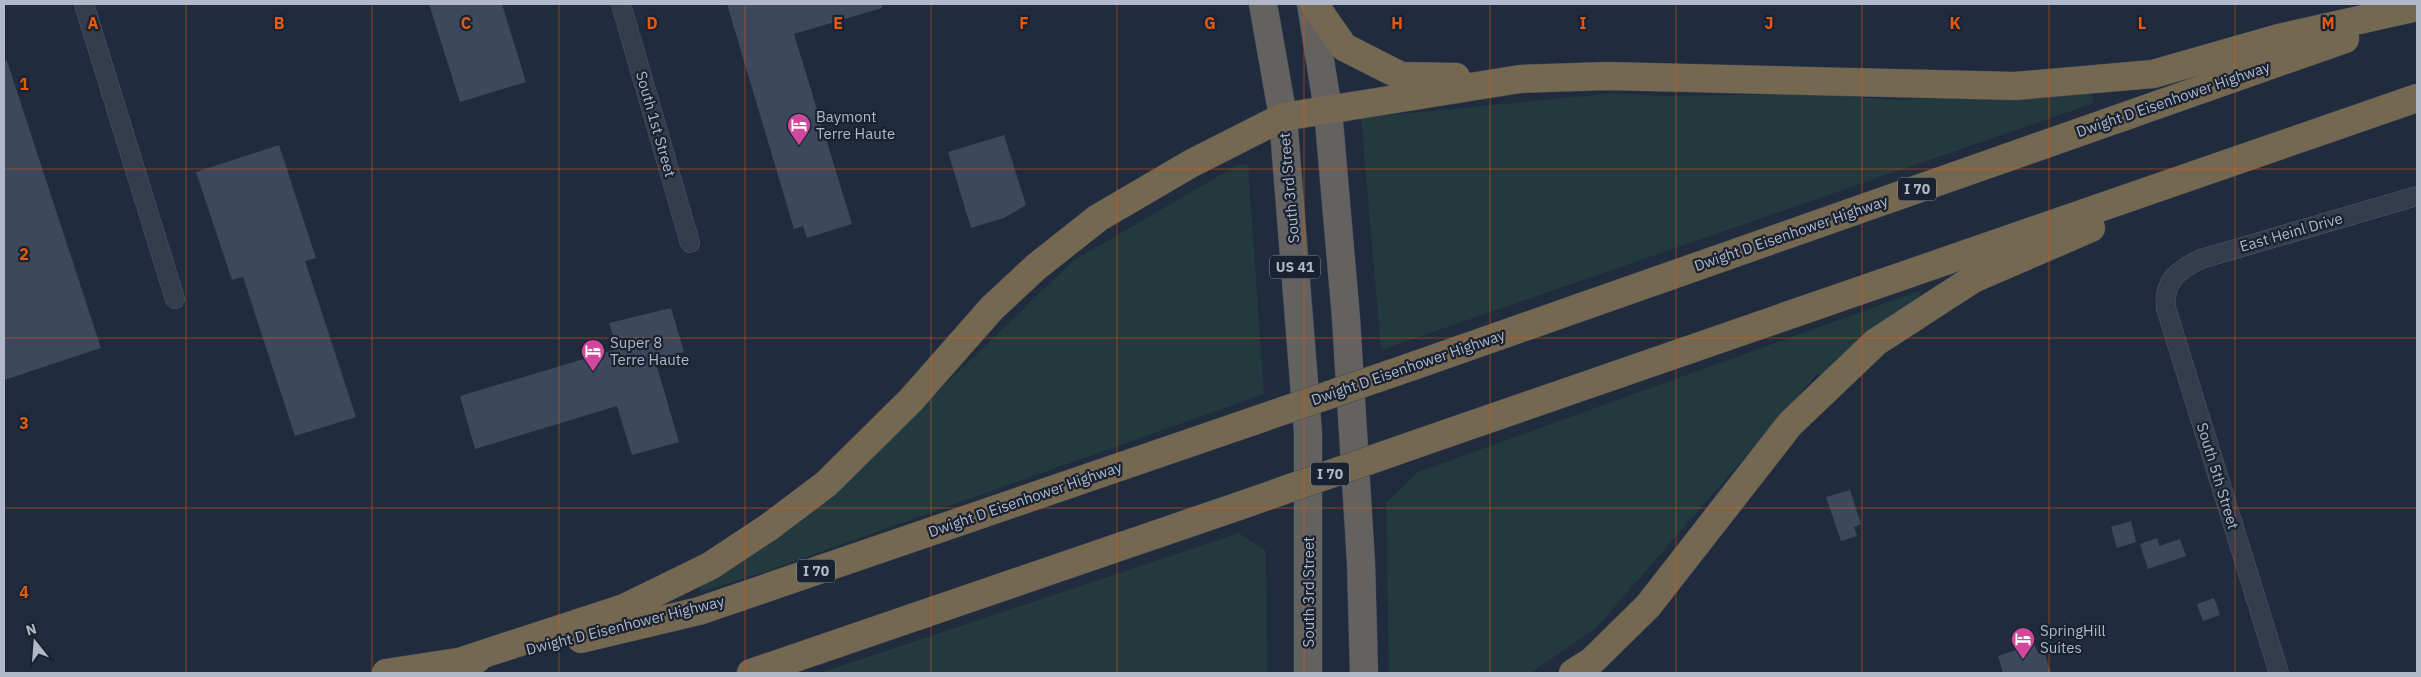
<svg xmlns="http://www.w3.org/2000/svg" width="2421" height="677" font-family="'IBM Plex Sans',sans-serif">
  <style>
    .green { fill: #223a3e }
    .building { fill: #3c495d }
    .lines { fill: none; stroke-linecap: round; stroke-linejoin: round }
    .minor-casing { stroke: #505868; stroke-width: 20 }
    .trunk-casing { stroke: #3d4555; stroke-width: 29 }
    .motorway-casing { stroke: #3d4555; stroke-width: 29 }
    .minor { stroke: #343d4d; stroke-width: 19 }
    .trunk { stroke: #636260; stroke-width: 28 }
    .motorway { stroke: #746851; stroke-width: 28 }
    .motorway-bridge-casing { stroke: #3d4555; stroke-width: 29; stroke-linecap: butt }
    .motorway-bridge { stroke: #746851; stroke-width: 28 }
    .grid { fill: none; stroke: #e8590c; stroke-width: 1; stroke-opacity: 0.55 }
    .labels { text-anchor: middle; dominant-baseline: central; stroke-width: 4.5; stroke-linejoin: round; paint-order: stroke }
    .shield { fill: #1a2232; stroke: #838b9c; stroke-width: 1 }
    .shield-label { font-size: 14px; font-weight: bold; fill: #b0b8c9 }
    .street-label { font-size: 15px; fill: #b0b8c9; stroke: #1a2232 }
    .poi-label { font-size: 15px; fill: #b0b8c9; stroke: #1a2232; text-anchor: start }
    .grid-label { font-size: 16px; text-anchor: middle; font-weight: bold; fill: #e8590c; stroke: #1a2232; stroke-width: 4.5; stroke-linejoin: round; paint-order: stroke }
  </style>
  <rect width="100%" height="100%" fill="#202b3d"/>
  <path class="green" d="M 2090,89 L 2094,103 L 1381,350 L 1361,118 L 1615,93 L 1657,96 L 1825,94 L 1892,100 L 2061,95 Z
    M 1239,164 L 1248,165 L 1264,394 L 761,573 L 700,592 L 698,586 L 835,495 L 937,392 L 1073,261 Z
    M 1919,291 L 1922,299 L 1824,377 L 1818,373 L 1597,627 L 1531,673 L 1389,673 L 1386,503 L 1418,472 Z
    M 1239,533 L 1266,551 L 1267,673 L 820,673 Z"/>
  <path class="building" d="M 429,4 L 502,4 L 526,82 L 460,102 Z
    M 727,4 L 882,4 L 882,8 L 794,34 L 852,224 L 807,238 L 803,226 L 794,229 Z
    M 4,61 L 7,61 L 101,348 L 4,380 Z
    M 1004,135 L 1026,205 L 1004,218 L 971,228 L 948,152 Z
    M 279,145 L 316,258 L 305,261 L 356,417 L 295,436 L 243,277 L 232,280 L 196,172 Z
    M 671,308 L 684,352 L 655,360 L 679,442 L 632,455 L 617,406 L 475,449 L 460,396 L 617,349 L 609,323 Z
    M 1850,490 L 1861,524 L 1854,527 L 1857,536 L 1841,541 L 1826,497 Z
    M 2131,521 L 2136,542 L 2117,548 L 2111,527 Z
    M 2157,538 L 2159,546 L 2180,539 L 2186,556 L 2148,569 L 2140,544 Z
    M 2214,598 L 2220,615 L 2203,621 L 2197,604 Z
    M 2034,644 L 2038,653 L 2044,651 L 2051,673 L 2003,673 L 1998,656 Z"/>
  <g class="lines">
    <g class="minor-casing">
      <path id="minor" d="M 84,4 L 175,299
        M 621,4 L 690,243
        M 2279,673 L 2166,308 C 2163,281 2178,270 2201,259 L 2417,196"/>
    </g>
    <g class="trunk-casing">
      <path id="trunk" d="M 1263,4 L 1283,117 L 1308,433 L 1308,673
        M 1311,4 L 1328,110 L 1346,318 L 1361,563 L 1364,673"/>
    </g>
    <g class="motorway-casing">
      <path id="motorway" d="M 1314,4 L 1344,47 L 1401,76 L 1456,77
        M 1416,365 L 2345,39
        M 1422,442 L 2417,98
        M 581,639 L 699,611 L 1236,427
        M 459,662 L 624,608 L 710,566 L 769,527 L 826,484 L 911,400 L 992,308 L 1036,267 L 1098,218 L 1192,163 L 1283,117 L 1520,79 L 1607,76 L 2015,86 L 2153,74 L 2279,38 L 2417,7
        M 386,673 L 477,659
        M 751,673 L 1239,506
        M 1573,673 L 1592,661 L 1648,606 L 1790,424 L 1876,342 L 1973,279 L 2091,228"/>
    </g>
    <use href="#minor" class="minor"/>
    <use href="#trunk" class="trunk"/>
    <use href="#motorway" class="motorway"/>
    <g class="motorway-bridge-casing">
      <path id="motorway-bridge" d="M 1236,427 L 1416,365
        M 1239,506 L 1422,442"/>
    </g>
    <use href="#motorway-bridge" class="motorway-bridge"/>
  </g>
  <path class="grid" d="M 186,4 L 186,673M 372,4 L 372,673M 559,4 L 559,673M 745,4 L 745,673M 931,4 L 931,673M 1117,4 L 1117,673M 1304,4 L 1304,673M 1490,4 L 1490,673M 1676,4 L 1676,673M 1862,4 L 1862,673M 2049,4 L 2049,673M 2235,4 L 2235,673M 4,169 L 2417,169M 4,338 L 2417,338M 4,508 L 2417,508"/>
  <defs>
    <g id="hotel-pin" transform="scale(1.25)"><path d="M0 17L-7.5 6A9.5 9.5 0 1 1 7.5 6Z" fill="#d1479c" stroke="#1a2232"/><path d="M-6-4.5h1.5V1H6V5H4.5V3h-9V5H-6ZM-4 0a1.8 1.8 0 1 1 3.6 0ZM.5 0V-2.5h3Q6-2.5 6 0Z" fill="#fff"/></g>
  </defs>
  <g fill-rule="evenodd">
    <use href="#hotel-pin" x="799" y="125"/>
    <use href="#hotel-pin" x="593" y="351"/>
    <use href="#hotel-pin" x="2023" y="639"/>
  </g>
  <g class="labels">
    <g class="shield">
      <rect x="1898" y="177.5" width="38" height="23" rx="4"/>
      <rect x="1270" y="255.5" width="50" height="23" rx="4"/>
      <rect x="1311" y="462.5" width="38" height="23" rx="4"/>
      <rect x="797" y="559.5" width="38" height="23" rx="4"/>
    </g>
    <g class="shield-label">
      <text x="1917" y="189">I 70</text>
      <text x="1295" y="267">US 41</text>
      <text x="1330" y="474">I 70</text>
      <text x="816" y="571">I 70</text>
    </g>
    <g class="street-label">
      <text transform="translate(2173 99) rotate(-19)">Dwight D Eisenhower Highway</text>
      <text transform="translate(656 124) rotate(74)">South 1st Street</text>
      <text transform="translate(1289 188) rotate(-95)">South 3rd Street</text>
      <text transform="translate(2291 232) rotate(-16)">East Heinl Drive</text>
      <text transform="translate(1791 233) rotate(-19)">Dwight D Eisenhower Highway</text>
      <text transform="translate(1408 367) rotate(-19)">Dwight D Eisenhower Highway</text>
      <text transform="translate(2218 476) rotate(73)">South 5th Street</text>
      <text transform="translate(1025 499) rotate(-19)">Dwight D Eisenhower Highway</text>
      <text transform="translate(1308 592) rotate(-90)">South 3rd Street</text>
      <text transform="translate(625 625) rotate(-14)">Dwight D Eisenhower Highway</text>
    </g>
    <g class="poi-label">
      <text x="816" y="116">Baymont<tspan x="816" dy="17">Terre Haute</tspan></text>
      <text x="610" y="342">Super 8<tspan x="610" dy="17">Terre Haute</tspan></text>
      <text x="2040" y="630">SpringHill<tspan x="2040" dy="17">Suites</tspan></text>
    </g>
  </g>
  <g class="grid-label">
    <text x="93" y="29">A</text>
    <text x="279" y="29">B</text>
    <text x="466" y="29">C</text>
    <text x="652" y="29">D</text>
    <text x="838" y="29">E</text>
    <text x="1024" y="29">F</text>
    <text x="1210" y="29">G</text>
    <text x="1397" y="29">H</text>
    <text x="1583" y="29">I</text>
    <text x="1769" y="29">J</text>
    <text x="1955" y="29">K</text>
    <text x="2142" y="29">L</text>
    <text x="2328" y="29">M</text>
    <text x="24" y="90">1</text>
    <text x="24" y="260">2</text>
    <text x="24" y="429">3</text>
    <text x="24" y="598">4</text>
  </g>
  <rect width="2421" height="677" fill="none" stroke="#b0b8c9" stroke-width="10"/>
  <g transform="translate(35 642) rotate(343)" stroke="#1a2232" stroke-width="4" paint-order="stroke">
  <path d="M0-4L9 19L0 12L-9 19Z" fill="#b0b8c9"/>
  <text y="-8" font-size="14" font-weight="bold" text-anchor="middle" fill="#b0b8c9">N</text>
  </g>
</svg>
